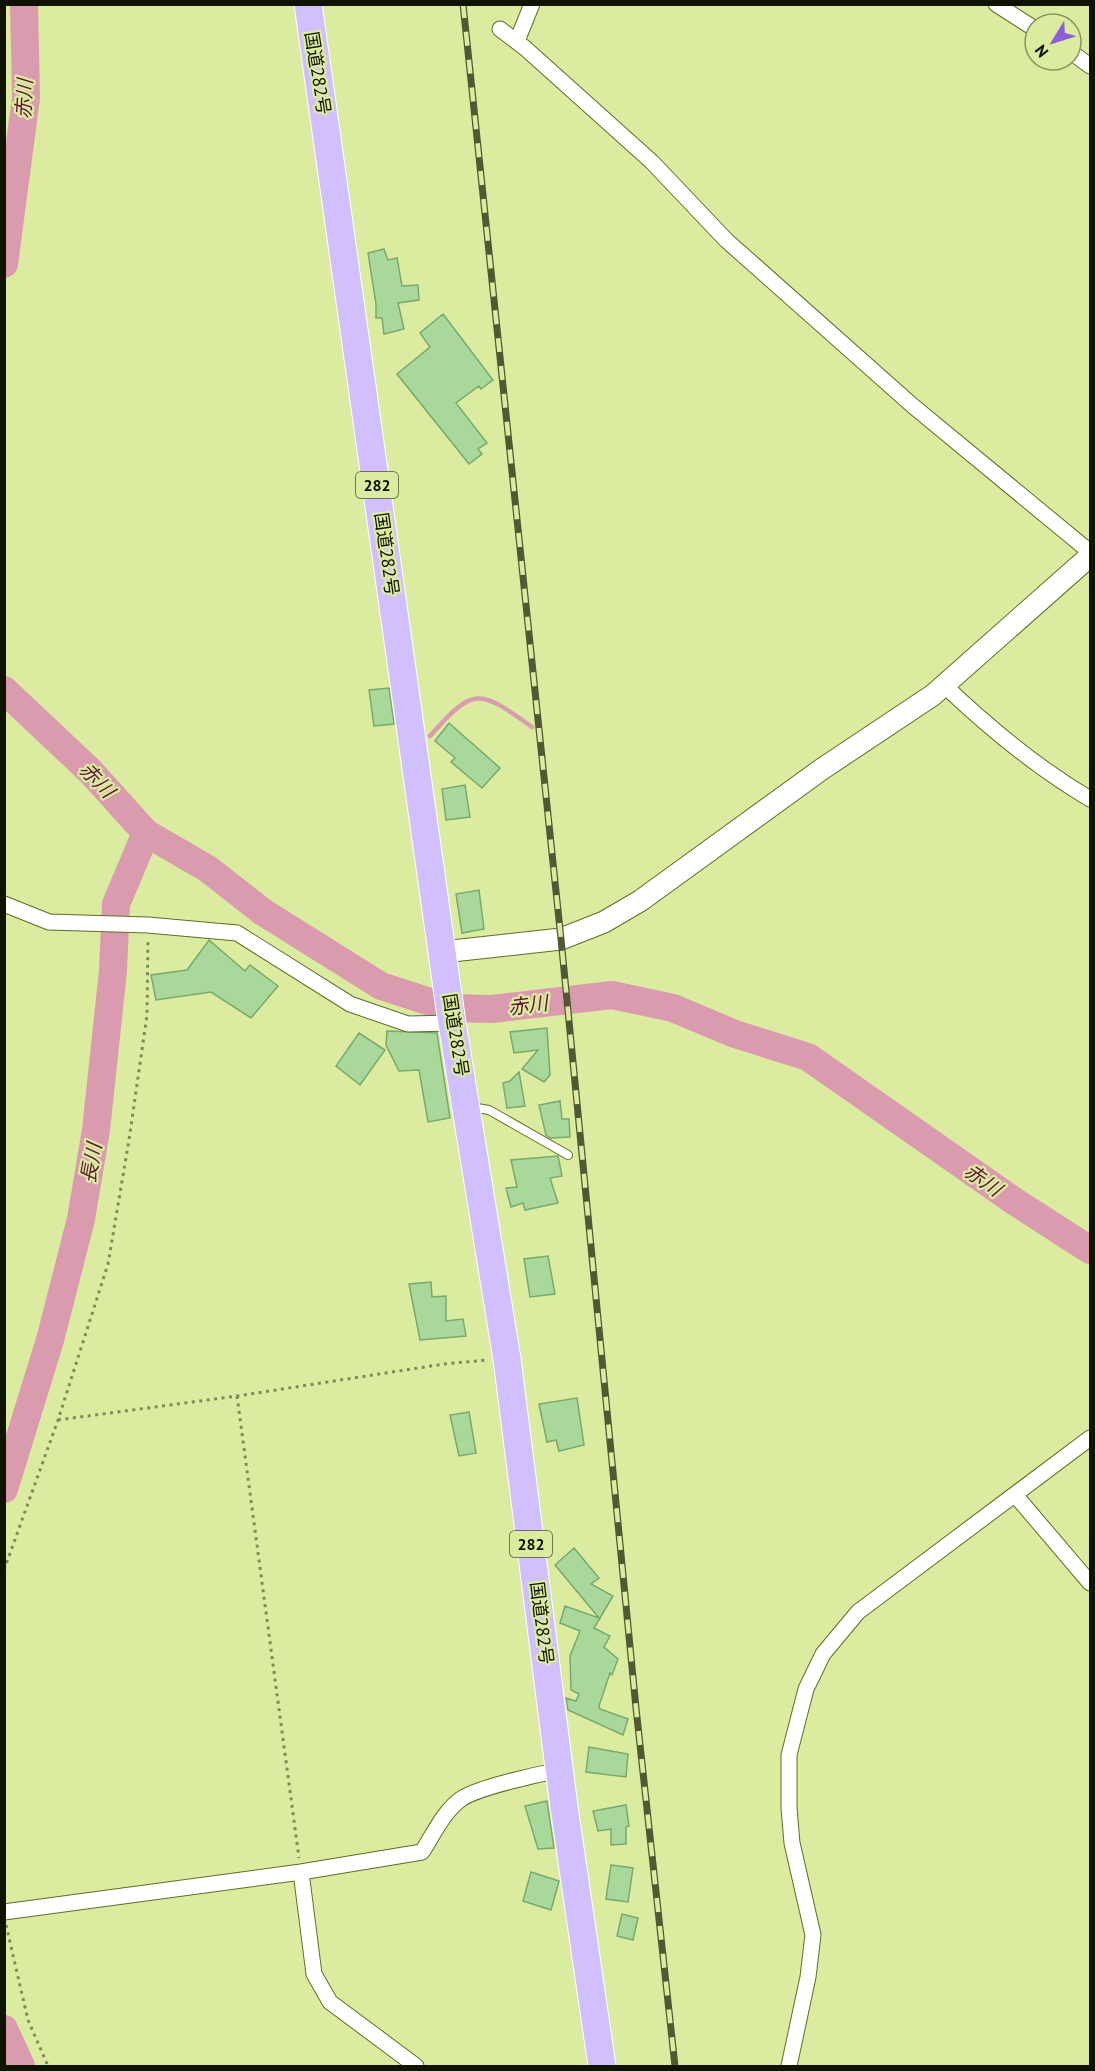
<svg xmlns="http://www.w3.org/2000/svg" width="1095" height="2071" font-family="'PT Sans','Noto Sans JP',sans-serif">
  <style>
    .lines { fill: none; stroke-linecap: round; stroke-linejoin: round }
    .stream { stroke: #db9baf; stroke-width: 4.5 }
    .river { stroke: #db9baf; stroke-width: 28 }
    .building { fill: #a8d89a; stroke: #7aa86d; stroke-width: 1.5 }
    .lane-casing { stroke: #606d24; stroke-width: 10 }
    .street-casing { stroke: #606d24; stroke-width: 17 }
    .secondary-casing { stroke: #606d24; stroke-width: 23 }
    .highway-casing { stroke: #fff; stroke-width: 29 }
    .path { stroke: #7f8a58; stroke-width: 3; stroke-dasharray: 3 4.5; stroke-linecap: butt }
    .lane { stroke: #fff; stroke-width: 8 }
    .street { stroke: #fff; stroke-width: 15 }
    .secondary { stroke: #fff; stroke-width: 21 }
    .highway { stroke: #d2bffe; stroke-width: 27 }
    .rail-casing { stroke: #505934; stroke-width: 7 }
    .rail { stroke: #dbeca1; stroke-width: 4.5; stroke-dasharray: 14; stroke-linecap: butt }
    .labels { text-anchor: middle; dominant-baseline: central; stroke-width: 4.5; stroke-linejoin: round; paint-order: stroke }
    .shield { fill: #dbeca1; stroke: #4c5430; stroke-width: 1.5 }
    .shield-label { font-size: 16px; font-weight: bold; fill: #0f1300 }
    .street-label { font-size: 18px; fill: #0f1300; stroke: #dbeca1 }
    .water-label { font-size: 20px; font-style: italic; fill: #621737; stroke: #dbeca1 }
  </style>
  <rect width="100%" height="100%" fill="#dbeca1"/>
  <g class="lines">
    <path class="stream" d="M 430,736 C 474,686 479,689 532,727"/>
    <path class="river" d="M 4,264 L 26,98 L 24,4
      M 4,690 L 91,772 L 146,833 L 208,869 L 263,912 L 381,986 L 449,1008 L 492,1009 L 612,995 L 673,1008 L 735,1034 L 808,1057 L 1014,1201 L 1090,1250
      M 4,1489 L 50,1340 L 81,1219 L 96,1130 L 113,971 L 116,904 L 146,833
      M 4,2029 L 21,2066"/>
  </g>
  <path class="building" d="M 384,249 L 388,260 L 397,258 L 402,286 L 418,285 L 419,300 L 398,303 L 404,329 L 384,334 L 382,318 L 376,318 L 376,304 L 368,253 Z
    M 443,314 L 493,380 L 481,389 L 479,386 L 456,403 L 487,443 L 478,449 L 482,454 L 469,464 L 397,374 L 430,347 L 420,333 Z
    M 389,688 L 394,724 L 374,726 L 369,690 Z
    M 449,723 L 500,768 L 482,788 L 451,762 L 455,758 L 435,741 Z
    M 465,785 L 470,817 L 446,820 L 442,789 Z
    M 479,890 L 484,929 L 462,933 L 456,894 Z
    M 209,940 L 245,971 L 250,965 L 278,986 L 251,1018 L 211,992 L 156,1000 L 151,975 L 187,970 Z
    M 547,1028 L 550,1075 L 544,1082 L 522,1069 L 538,1050 L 514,1053 L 510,1032 Z
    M 387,1031 L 437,1033 L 450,1118 L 428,1122 L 419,1070 L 399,1071 L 386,1045 Z
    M 359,1033 L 385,1050 L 360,1085 L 336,1066 Z
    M 519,1072 L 525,1106 L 507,1108 L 503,1083 L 510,1081 Z
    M 560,1101 L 562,1119 L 569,1119 L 570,1137 L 550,1138 L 546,1135 L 539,1105 Z
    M 558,1156 L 562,1176 L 550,1178 L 558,1203 L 525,1210 L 523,1203 L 511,1207 L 506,1188 L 517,1187 L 511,1160 Z
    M 548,1256 L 555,1294 L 530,1297 L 524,1259 Z
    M 431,1282 L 432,1297 L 446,1296 L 446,1321 L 463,1319 L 466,1336 L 420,1340 L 409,1284 Z
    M 577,1398 L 584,1445 L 559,1451 L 556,1440 L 547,1442 L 539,1404 Z
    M 469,1412 L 476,1453 L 459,1456 L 450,1415 Z
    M 574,1548 L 599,1578 L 591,1584 L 613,1596 L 594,1628 L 610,1636 L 604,1647 L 618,1659 L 612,1675 L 610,1673 L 599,1706 L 600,1709 L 628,1719 L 623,1735 L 568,1710 L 566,1698 L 576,1701 L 579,1694 L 571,1690 L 570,1656 L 580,1631 L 560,1623 L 565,1606 L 599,1618 L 555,1565 Z
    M 589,1747 L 628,1754 L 626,1777 L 586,1772 Z
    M 547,1801 L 554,1848 L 538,1849 L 525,1806 Z
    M 626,1805 L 629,1826 L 626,1827 L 626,1844 L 611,1845 L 611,1829 L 598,1831 L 593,1811 Z
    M 611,1865 L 633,1868 L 628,1902 L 606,1899 Z
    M 531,1872 L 559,1881 L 551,1910 L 523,1901 Z
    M 622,1914 L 638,1918 L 633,1940 L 617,1936 Z"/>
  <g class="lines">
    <g class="lane-casing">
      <path id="lane" d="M 471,1107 L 489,1110 L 568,1155"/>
    </g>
    <g class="street-casing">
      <path id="street" d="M 996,4 L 1035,29
        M 500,29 L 525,48 L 652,162 L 726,240 L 913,406 L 1090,552
        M 517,41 L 532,4
        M 1071,52 L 1090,66
        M 944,685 C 989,728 1036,767 1090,799
        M 4,904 L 49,922 L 148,925 L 237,933 L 350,1004 L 408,1024 L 452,1023
        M 1016,1496 L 1090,1583
        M 301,1872 L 314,1974 L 330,2002 L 416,2066
        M 4,1912 L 301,1872 L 422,1852 C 433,1835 444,1811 461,1799 C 479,1787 539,1774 561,1770
        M 789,2066 L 808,1977 L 813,1935 L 792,1843 L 789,1808 L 789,1755 L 806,1689 L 823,1654 L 858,1612 L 1090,1438"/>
    </g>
    <g class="secondary-casing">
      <path id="secondary" d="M 443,952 L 561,939 L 604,922 L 640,901 L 822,769 L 933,695 L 1090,556"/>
    </g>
    <g class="highway-casing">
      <path id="highway" d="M 308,4 L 452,1023 L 507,1359 L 564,1807 L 602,2066"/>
    </g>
    <path class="path" d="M 237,1396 L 299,1858
      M 58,1420 L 237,1396 L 444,1364 L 487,1360
      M 4,1570 L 58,1420 L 108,1264 L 129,1140 L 147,1015 L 148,938
      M 6,1925 L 28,2020 L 48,2066"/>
    <use href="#lane" class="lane"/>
    <use href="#street" class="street"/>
    <use href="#secondary" class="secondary"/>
    <use href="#highway" class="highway"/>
    <g class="rail-casing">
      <path id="rail" d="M 463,4 L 561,939 L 636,1708 L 675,2066"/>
    </g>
    <use href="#rail" class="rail"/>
  </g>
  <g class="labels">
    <g class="shield">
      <rect x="356" y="472" width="42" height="26" rx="4.5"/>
      <rect x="510" y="1531" width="42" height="26" rx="4.5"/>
    </g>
    <g class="shield-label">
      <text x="377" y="485">282</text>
      <text x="531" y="1544">282</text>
    </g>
    <g class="street-label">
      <text transform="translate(318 73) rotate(81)">国道282号</text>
      <text transform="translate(387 554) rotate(82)">国道282号</text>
      <text transform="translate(456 1035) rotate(81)">国道282号</text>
      <text transform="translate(542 1623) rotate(83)">国道282号</text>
    </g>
    <g class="water-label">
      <text transform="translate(24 99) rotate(-87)">赤川</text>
      <text transform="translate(97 780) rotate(46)">赤川</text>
      <text transform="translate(528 1005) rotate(-7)">赤川</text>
      <text transform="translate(91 1163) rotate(-80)">長川</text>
      <text transform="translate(983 1180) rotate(35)">赤川</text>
    </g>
  </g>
  <rect width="1095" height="2071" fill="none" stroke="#0f1300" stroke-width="12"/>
  <g transform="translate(1053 42) rotate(232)"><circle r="28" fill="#dbeca1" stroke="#899561" stroke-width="1.5"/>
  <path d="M0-4.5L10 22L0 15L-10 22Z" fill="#8d5ed7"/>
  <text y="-9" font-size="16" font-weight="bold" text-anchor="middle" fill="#0f1300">N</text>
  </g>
</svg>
